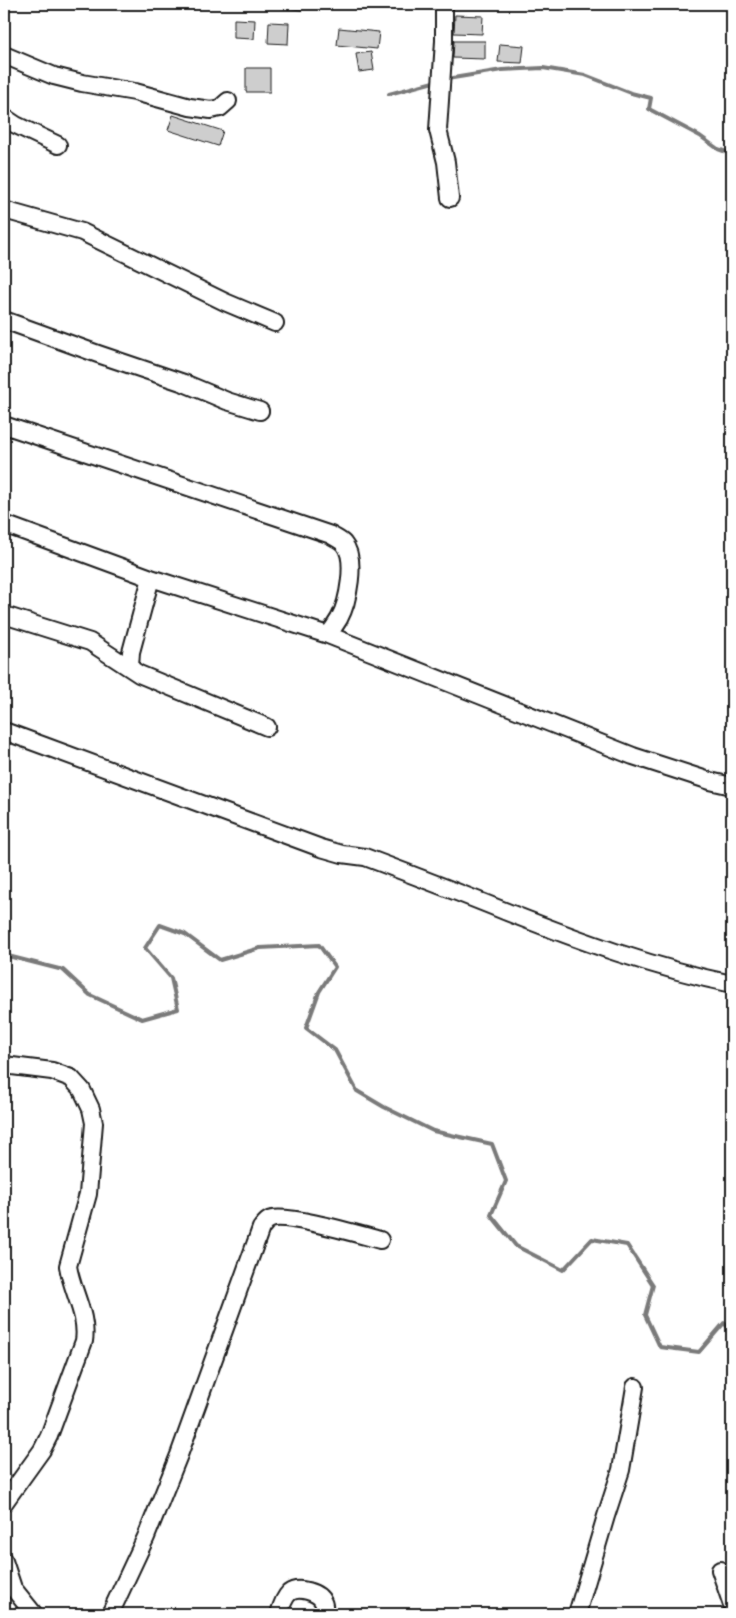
<svg xmlns="http://www.w3.org/2000/svg" width="736" height="1618" font-family="'Gochi Hand',sans-serif">
  <style>
    .lines { fill: none; stroke-linecap: round; stroke-linejoin: round }
    .stream { stroke: #7a7a7a; stroke-width: 4 }
    .building { fill: #cecece; stroke: #1c1c1c }
    .minor-casing { stroke: #1c1c1c; stroke-width: 20 }
    .minor { stroke: #fff; stroke-width: 16 }
  </style>
  <rect width="100%" height="100%" fill="#fff"/>
  <filter id="ink" filterUnits="userSpaceOnUse"><feTurbulence type="fractalNoise" baseFrequency=".02" numOctaves="2"/><feDisplacementMap in="SourceGraphic" scale="10" xChannelSelector="R" yChannelSelector="G"/><feConvolveMatrix kernelMatrix="1 2 1 2 8 2 1 2 1" color-interpolation-filters="sRGB"/></filter>
  <g filter="url(#ink)">
    <g class="lines">
      <path class="stream" d="M 447,79 L 502,70 L 543,68 L 585,75 L 631,93 L 651,98 L 649,109 L 700,136 L 718,149 L 732,154
        M 389,94 L 437,81
        M 4,955 L 63,970 L 90,995 L 142,1019 L 178,1009 L 171,978 L 145,948 L 160,925 L 185,934 L 220,960 L 260,948 L 319,945 L 335,967 L 319,992 L 306,1028 L 335,1050 L 357,1091 L 384,1107 L 433,1131 L 492,1144 L 506,1181 L 491,1215 L 516,1246 L 563,1270 L 592,1239 L 627,1245 L 653,1285 L 645,1315 L 660,1347 L 699,1352 L 724,1323 L 732,1331"/>
    </g>
    <path class="building" d="M 282,4 L 303,4 L 302,10 L 281,8 Z
      M 455,15 L 483,16 L 482,34 L 454,33 Z
      M 234,19 L 255,20 L 254,39 L 234,38 Z
      M 269,22 L 289,23 L 288,44 L 268,43 Z
      M 339,28 L 379,32 L 377,49 L 337,45 Z
      M 454,41 L 485,41 L 485,59 L 453,58 Z
      M 500,44 L 524,46 L 522,63 L 498,62 Z
      M 371,52 L 374,70 L 359,72 L 356,54 Z
      M 246,68 L 270,68 L 270,92 L 246,92 Z
      M 173,115 L 223,131 L 218,146 L 168,130 Z"/>
    <g class="lines">
      <g class="minor-casing">
        <path id="minor" d="M 444,4 L 444,41 L 438,130 L 446,162 L 450,198
          M 4,55 L 54,76 L 82,83 L 135,92 L 190,107 L 211,110 L 220,108 L 228,101
          M 4,117 L 16,125 L 58,145
          M 4,210 L 82,232 L 225,302 L 275,323
          M 4,320 L 98,354 L 184,383 L 227,401 L 260,411
          M 4,425 L 331,535 C 335,538 341,540 344,544 C 357,559 348,603 339,619 C 336,624 332,630 328,635
          M 4,524 L 151,578 L 328,635 L 633,756 L 710,781 L 732,786
          M 4,615 L 90,642 L 139,674 L 267,727
          M 130,667 L 131,652 L 151,578
          M 4,731 L 321,848 L 342,854 L 365,857 C 413,875 460,893 507,912 C 581,941 654,968 732,984
          M 4,1065 L 52,1071 L 71,1078 L 82,1090 L 91,1109 L 94,1123 L 88,1194 L 68,1266 C 72,1292 88,1315 84,1341 L 49,1436 L 42,1450 L 4,1503
          M 4,1561 L 13,1588 L 34,1614
          M 720,1570 L 732,1605
          M 110,1614 L 146,1537 L 179,1455 L 261,1228 C 263,1226 266,1221 269,1220 C 282,1212 361,1235 380,1240
          M 279,1614 C 281,1607 284,1598 289,1593 C 298,1586 319,1592 323,1602 C 325,1606 324,1611 325,1614
          M 577,1614 L 606,1516 L 621,1470 L 635,1387"/>
      </g>
      <use href="#minor" class="minor"/>
    </g>
  </g>
  <rect width="736" height="1618" fill="none" stroke="#fff" stroke-width="20"/>
  <rect x="10" y="10" width="716" height="1598" fill="none" stroke="#1c1c1c" stroke-width="2" filter="url(#ink)"/>
</svg>
